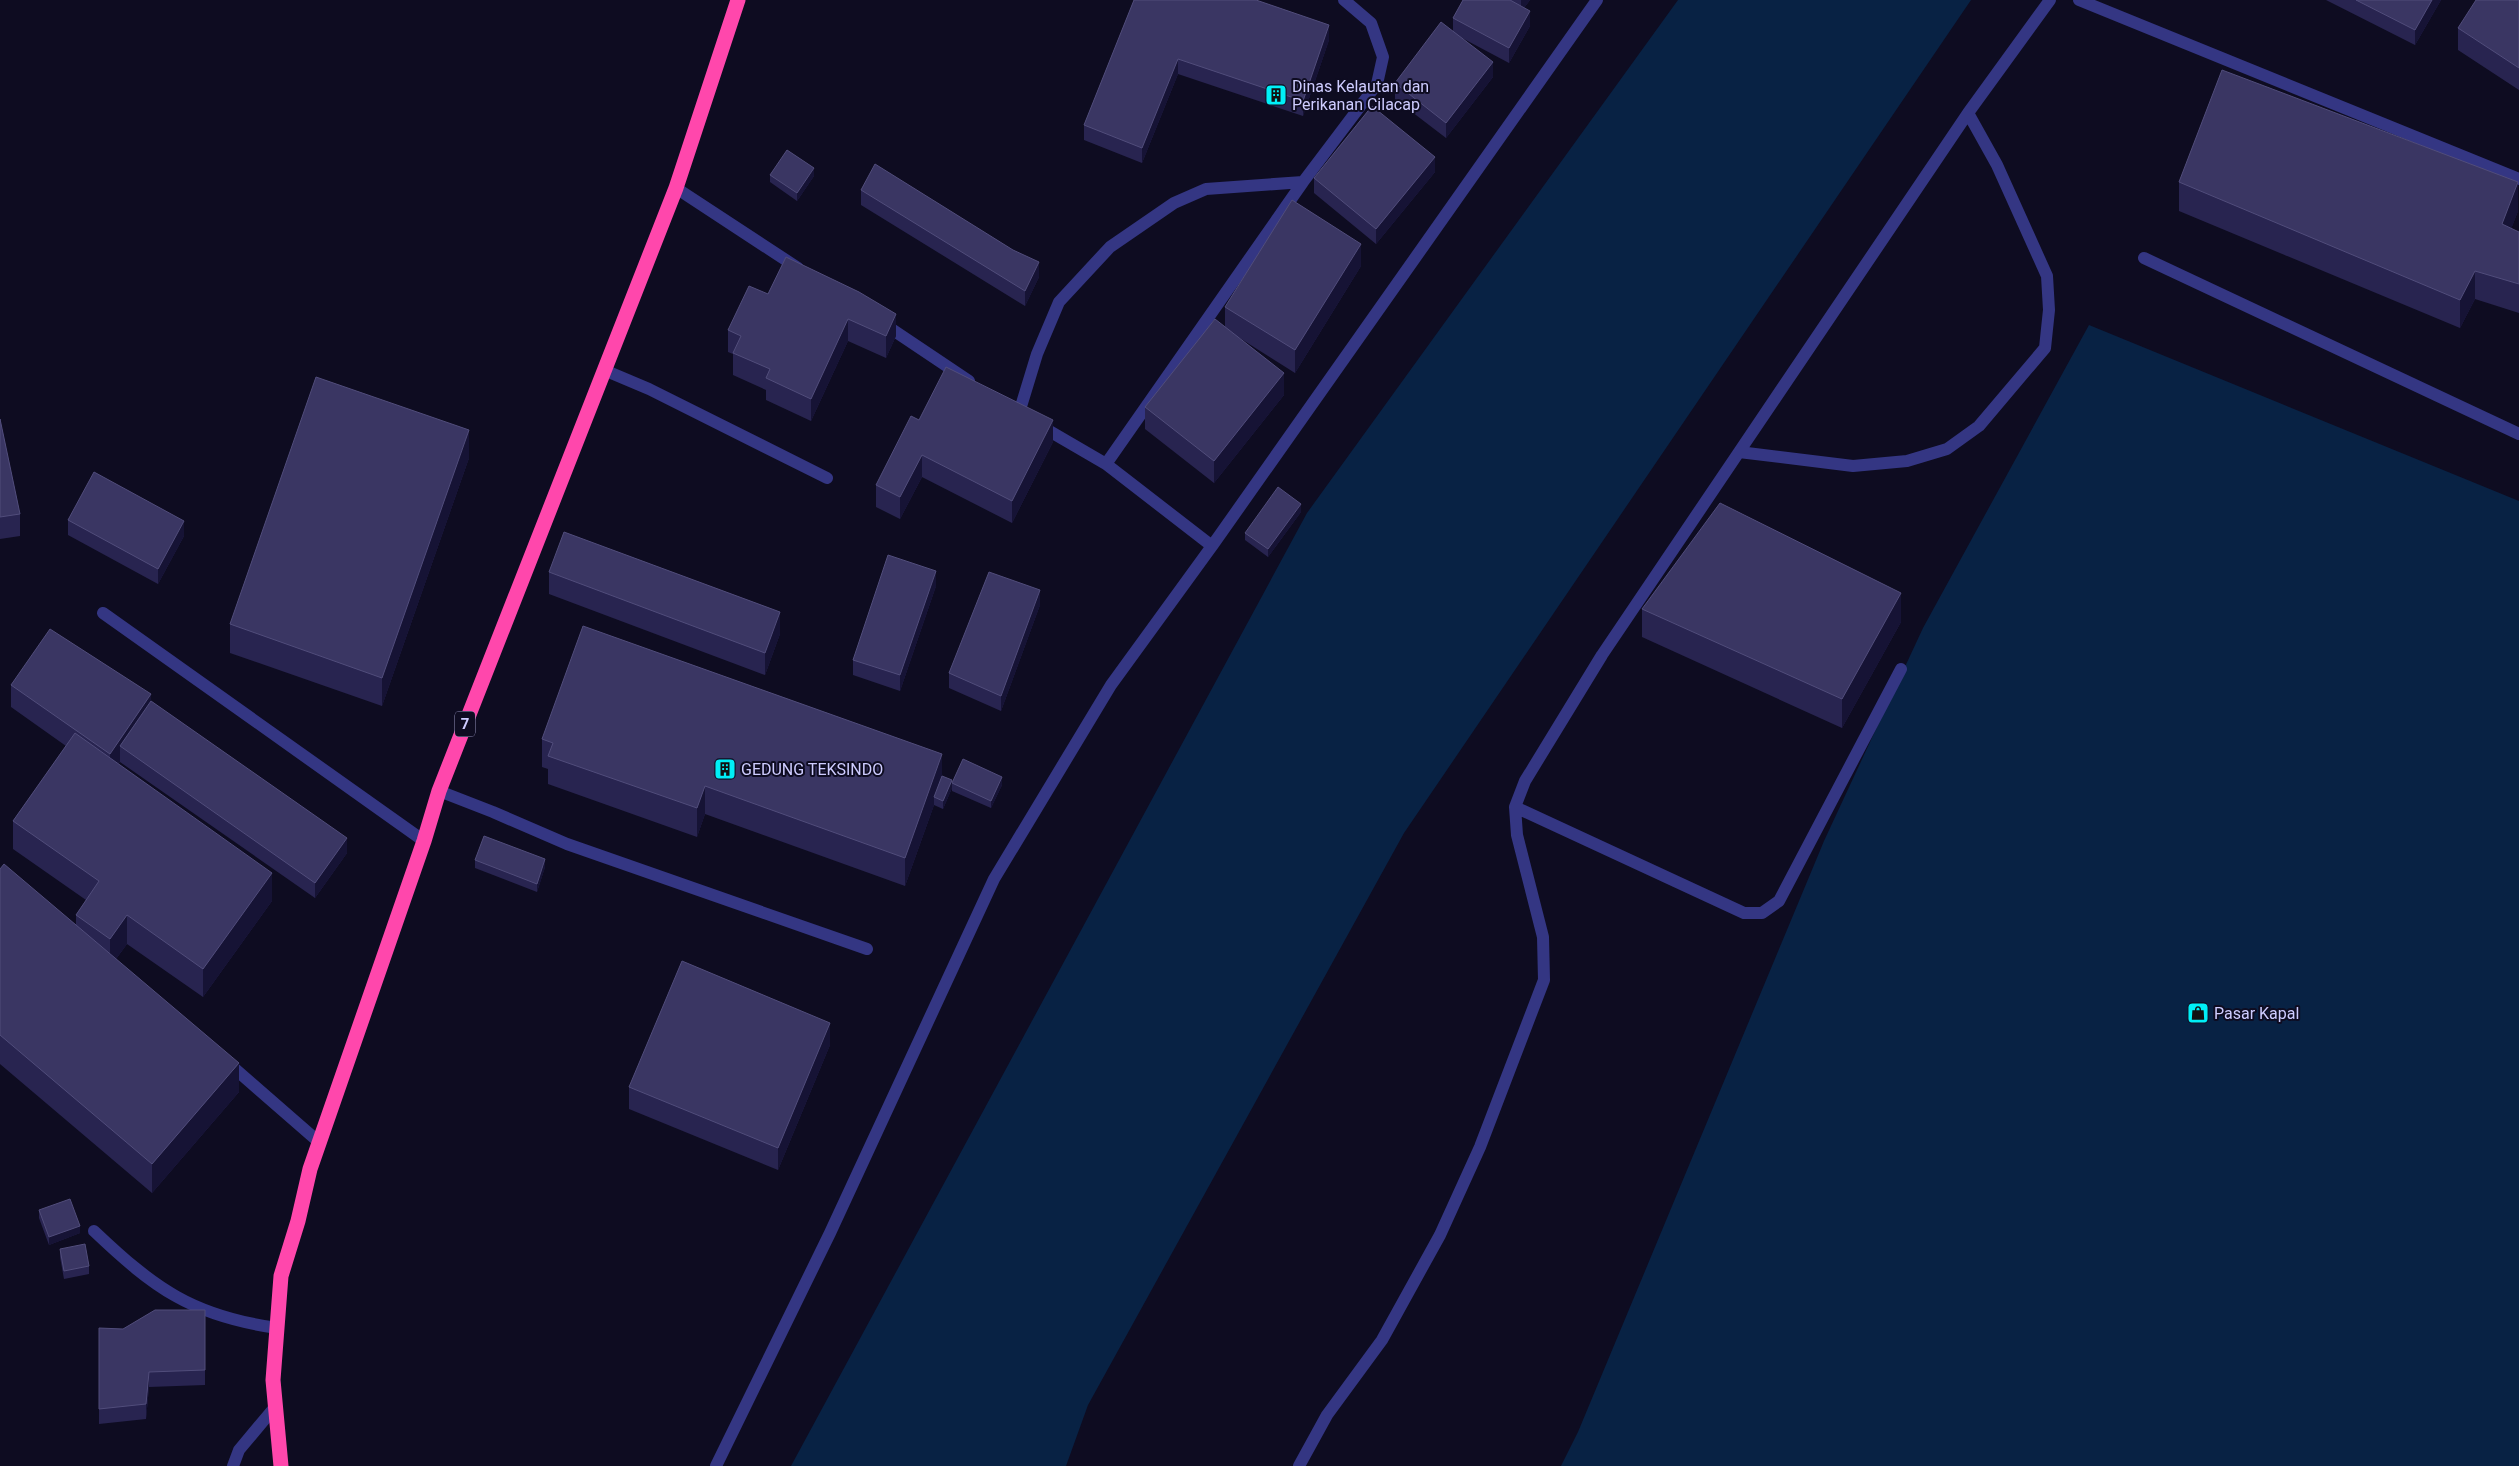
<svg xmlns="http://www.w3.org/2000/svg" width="2519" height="1466" font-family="Roboto,sans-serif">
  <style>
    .water { fill: #082244 }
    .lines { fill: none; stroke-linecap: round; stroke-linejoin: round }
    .minor { stroke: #343683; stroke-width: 12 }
    .highway { stroke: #ff47ac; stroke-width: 15 }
    .wall { fill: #282450 }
    .shaded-wall { fill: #161335 }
    .building { fill: #3a3663; stroke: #514d7b }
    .labels { text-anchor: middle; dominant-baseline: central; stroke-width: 4; stroke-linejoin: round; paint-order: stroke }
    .shield { fill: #0e0c21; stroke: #9492bc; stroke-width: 1 }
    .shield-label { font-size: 15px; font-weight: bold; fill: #ceccff }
    .poi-label { font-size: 16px; fill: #ceccff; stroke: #0e0c21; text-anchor: start }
  </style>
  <rect width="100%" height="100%" fill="#0e0c21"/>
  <path class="water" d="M 1678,0 L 1971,0 L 1404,833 L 1088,1405 L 1066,1466 L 791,1466 L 1307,513 Z
    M 2089,325 L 2519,501 L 2519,1466 L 1561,1466 L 1578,1432 L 1824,841 L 1923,628 Z"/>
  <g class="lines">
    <path class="minor" d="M 2079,0 L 2519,179
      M 676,188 L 798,268
      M 2144,258 L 2519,434
      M 884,324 L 969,381
      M 604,370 L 649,389 L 827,478
      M 1019,413 L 1037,354 L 1059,302 L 1110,247 L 1174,203 L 1206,189 L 1303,182
      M 1739,452 L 1968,113
      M 1106,464 L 1303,182 L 1377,84 L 1383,57 L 1371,23 L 1344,0
      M 1212,546 L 1597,0
      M 103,613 L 424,841
      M 439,791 L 493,812 L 567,844 L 867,949
      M 1515,807 L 1744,913 L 1762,913 L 1779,901 L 1901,669
      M 226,1061 L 320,1143
      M 94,1231 C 154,1288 192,1316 277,1328
      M 233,1466 L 239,1450 L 275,1407
      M 716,1466 L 830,1233 L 994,879 L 1111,685 L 1212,546 L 1106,464 L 1039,425
      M 1299,1466 L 1327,1415 L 1382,1340 L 1440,1235 L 1480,1147 L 1544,980 L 1543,937 L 1517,835 L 1515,807 L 1525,781 L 1602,655 L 1739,452 L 1853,466 L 1907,461 L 1947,449 L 1979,426 L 2045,348 L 2049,310 L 2047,276 L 1997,165 L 1968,113 L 2050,0"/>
    <path class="highway" d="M 281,1466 L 273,1380 L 281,1276 L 298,1221 L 310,1169 L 424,841 L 439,791 L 676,188 L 738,0"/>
  </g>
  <path class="wall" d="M 1134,0 L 1329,40 L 1303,116 L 1178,74 L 1142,163 L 1084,140 L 1084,125 Z
    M 1463,0 L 1530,0 L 1524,8 L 1530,26 L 1509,63 L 1462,38 L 1493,77 L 1446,138 L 1395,99 L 1395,83 L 1453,32 L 1453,18 Z
    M 2326,0 L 2441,0 L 2415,45 Z
    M 2519,0 L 2519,90 L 2458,50 L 2458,28 Z
    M 1435,172 L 1376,244 L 1314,193 L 1314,178 Z
    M 770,175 L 814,176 L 797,201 L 770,182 Z
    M 2179,182 L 2518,211 L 2511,229 L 2519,232 L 2519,313 L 2475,299 L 2460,328 L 2179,211 Z
    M 861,190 L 1039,277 L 1025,306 L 861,205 Z
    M 786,257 L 896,336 L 886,358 L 848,341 L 811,421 L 766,400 L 766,390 L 733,375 L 733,354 L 728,352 L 728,330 L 768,294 Z
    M 1361,266 L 1295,373 L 1238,337 L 1284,395 L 1214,483 L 1145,429 L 1145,407 L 1225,327 L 1225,307 Z
    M 0,419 L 20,514 L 20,536 L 0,539 Z
    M 919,420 L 1053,442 L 1012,523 L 922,477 L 900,519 L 876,507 L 876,485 Z
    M 469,458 L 382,706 L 230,653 L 230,624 Z
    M 1301,512 L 1268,557 L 1245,540 L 1245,533 Z
    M 68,520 L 184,536 L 158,584 L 68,535 Z
    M 549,572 L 780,634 L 765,675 L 549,594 Z
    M 936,586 L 900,691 L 853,675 L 853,660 Z
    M 1040,605 L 1001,711 L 949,688 L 949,673 Z
    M 1642,609 L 1901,622 L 1842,728 L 1642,637 Z
    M 11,685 L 151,701 L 347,853 L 315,898 L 120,762 L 118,764 L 272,901 L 203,997 L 127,944 L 116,959 L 239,1092 L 152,1193 L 0,1064 L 0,869 L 76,925 L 76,915 L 86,900 L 13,849 L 13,821 L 66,746 L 11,707 Z
    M 542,739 L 942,776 L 952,783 L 1002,785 L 991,808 L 952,791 L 952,788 L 943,809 L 934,805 L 905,886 L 705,814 L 697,837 L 548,784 L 548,769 L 542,767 Z
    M 475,860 L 545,867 L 537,892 L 475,868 Z
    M 830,1045 L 778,1170 L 629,1109 L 629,1087 Z
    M 39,1210 L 80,1233 L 49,1245 L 39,1218 Z
    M 60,1249 L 89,1266 L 89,1274 L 64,1279 L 60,1257 Z
    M 205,1310 L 205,1385 L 149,1387 L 146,1419 L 99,1424 L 99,1328 L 123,1329 Z"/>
  <path class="shaded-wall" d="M 1521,0 L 1530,0 L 1521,12 Z
    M 2432,0 L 2441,0 L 2415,45 L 2415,30 Z
    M 1530,11 L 1530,26 L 1509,63 L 1509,48 Z
    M 1329,25 L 1329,40 L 1303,116 L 1303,101 Z
    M 1178,59 L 1178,74 L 1142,163 L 1142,148 Z
    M 1493,62 L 1493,77 L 1446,138 L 1446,123 Z
    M 1435,157 L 1435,172 L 1376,244 L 1376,229 Z
    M 814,168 L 814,176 L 797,201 L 797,193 Z
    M 2518,182 L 2518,211 L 2502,253 L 2502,224 Z
    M 1361,244 L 1361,266 L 1295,373 L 1295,350 Z
    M 1039,262 L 1039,277 L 1025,306 L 1025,291 Z
    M 2475,271 L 2475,299 L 2460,328 L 2460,300 Z
    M 896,314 L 896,336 L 886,358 L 886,336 Z
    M 848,319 L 848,341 L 811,421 L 811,399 Z
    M 1284,373 L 1284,395 L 1214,483 L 1214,461 Z
    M 1053,420 L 1053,442 L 1012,523 L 1012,501 Z
    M 469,430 L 469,458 L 382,706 L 382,678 Z
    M 922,455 L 922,477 L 900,519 L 900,497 Z
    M 1301,504 L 1301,512 L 1268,557 L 1268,549 Z
    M 184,521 L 184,536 L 158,584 L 158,569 Z
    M 936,571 L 936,586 L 900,691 L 900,675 Z
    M 1040,590 L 1040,605 L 1001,711 L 1001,696 Z
    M 1901,593 L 1901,622 L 1842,728 L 1842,699 Z
    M 780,612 L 780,634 L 765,675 L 765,653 Z
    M 151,694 L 151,716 L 120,746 L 120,762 L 110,776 L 110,754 Z
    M 942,754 L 942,783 L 934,797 L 934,805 L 905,886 L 905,858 Z
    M 1002,777 L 1002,785 L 991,808 L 991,801 Z
    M 952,780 L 952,788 L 943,809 L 943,801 Z
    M 705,786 L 705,814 L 697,837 L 697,808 Z
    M 347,838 L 347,853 L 315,898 L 315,883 Z
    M 545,859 L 545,867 L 537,892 L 537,884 Z
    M 272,873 L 272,901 L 203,997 L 203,969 Z
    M 127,915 L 127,944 L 110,967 L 110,939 Z
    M 830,1023 L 830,1045 L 778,1170 L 778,1148 Z
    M 239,1063 L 239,1092 L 152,1193 L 152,1164 Z
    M 80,1226 L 80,1233 L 49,1245 L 49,1237 Z
    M 149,1372 L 149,1387 L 146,1419 L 146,1404 Z"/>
  <path class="building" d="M 1134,0 L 1256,0 L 1329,25 L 1303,101 L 1178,59 L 1142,148 L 1084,125 Z
    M 1463,0 L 1510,0 L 1530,11 L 1509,48 L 1453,18 Z
    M 2356,0 L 2432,0 L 2415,30 Z
    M 2476,0 L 2519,0 L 2519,68 L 2458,28 Z
    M 1441,22 L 1493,62 L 1446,123 L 1395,83 Z
    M 2222,70 L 2518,182 L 2502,224 L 2519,232 L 2519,284 L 2475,271 L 2460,300 L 2179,182 Z
    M 1372,106 L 1435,157 L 1376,229 L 1314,178 Z
    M 787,150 L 814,168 L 797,193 L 770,175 Z
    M 875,164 L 1013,250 L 1039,262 L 1025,291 L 861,190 Z
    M 1292,200 L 1361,244 L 1295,350 L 1225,307 Z
    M 786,257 L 859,292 L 896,314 L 886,336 L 848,319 L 811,399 L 766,378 L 770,369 L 733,353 L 741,336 L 728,330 L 749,286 L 768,294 Z
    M 1215,319 L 1284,373 L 1214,461 L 1145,407 Z
    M 946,367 L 1053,420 L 1012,501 L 922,455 L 900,497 L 876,485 L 911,416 L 919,420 Z
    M 316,377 L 469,430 L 382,678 L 230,624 Z
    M 0,419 L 20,514 L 0,517 Z
    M 94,472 L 184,521 L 158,569 L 68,520 Z
    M 1278,487 L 1301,504 L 1268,549 L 1245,533 Z
    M 1720,503 L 1901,593 L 1842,699 L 1642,609 Z
    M 564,532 L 780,612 L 765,653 L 549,572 Z
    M 888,555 L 936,571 L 900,675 L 853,660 Z
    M 989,572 L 1040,590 L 1001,696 L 949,673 Z
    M 583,626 L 942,754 L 905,858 L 705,786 L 697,808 L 548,756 L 553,743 L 542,739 Z
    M 50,629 L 151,694 L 110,754 L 11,685 Z
    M 151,701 L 347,838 L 315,883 L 120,746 Z
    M 75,733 L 272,873 L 203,969 L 127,915 L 110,939 L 76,915 L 99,881 L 13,821 Z
    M 963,759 L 1002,777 L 991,801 L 952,783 Z
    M 942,776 L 952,780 L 943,801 L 934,797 Z
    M 484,836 L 545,859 L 537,884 L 475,860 Z
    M 4,864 L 239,1063 L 152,1164 L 0,1035 L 0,869 Z
    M 682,961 L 830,1023 L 778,1148 L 629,1087 Z
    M 70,1199 L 80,1226 L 49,1237 L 39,1210 Z
    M 85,1244 L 89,1266 L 64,1271 L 60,1249 Z
    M 155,1310 L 205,1310 L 205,1370 L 149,1372 L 146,1404 L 99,1409 L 99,1328 L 123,1329 Z"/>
  <defs>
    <g id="building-square" transform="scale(1.125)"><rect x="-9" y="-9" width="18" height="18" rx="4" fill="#00eff7" stroke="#0e0c21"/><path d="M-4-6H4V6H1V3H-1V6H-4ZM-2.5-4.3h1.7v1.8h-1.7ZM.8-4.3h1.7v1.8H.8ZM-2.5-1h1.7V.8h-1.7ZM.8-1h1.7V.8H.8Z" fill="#111"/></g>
    <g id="shop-square" transform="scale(1.125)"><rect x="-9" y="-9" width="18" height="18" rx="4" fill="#00eff7" stroke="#0e0c21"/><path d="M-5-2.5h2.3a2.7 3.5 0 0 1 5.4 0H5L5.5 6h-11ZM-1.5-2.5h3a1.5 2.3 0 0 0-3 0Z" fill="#111"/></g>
  </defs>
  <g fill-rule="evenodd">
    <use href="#building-square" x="1276" y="95"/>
    <use href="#building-square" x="725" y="769"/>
    <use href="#shop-square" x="2198" y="1013"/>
  </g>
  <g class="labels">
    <rect class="shield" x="455" y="711.5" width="20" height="25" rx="4"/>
    <g class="shield-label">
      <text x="465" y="724">7</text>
    </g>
    <g class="poi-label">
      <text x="1292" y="86">Dinas Kelautan dan<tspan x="1292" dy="18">Perikanan Cilacap</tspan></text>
      <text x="741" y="769">GEDUNG TEKSINDO</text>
      <text x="2214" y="1013">Pasar Kapal</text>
    </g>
  </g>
</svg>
